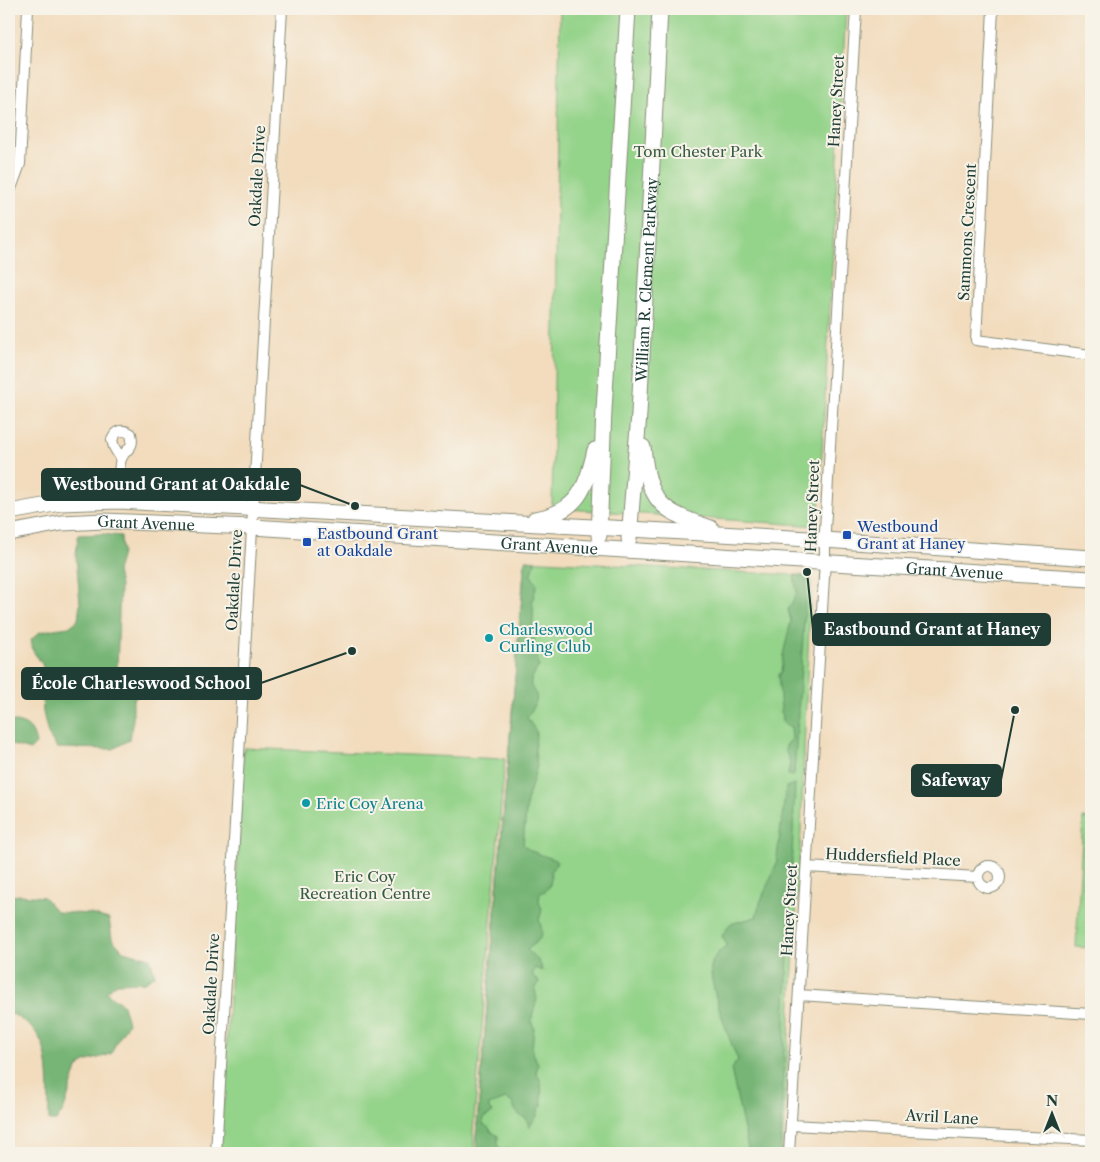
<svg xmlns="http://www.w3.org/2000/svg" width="1100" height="1162" font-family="'Libre Caslon Text',serif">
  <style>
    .green { fill: #94d38a; stroke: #5a885f }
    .forest { fill: #77b576; stroke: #4b7955 }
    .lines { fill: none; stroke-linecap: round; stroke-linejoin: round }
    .street-casing { stroke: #888c78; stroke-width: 12 }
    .secondary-casing { stroke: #888c78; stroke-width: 17 }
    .street { stroke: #fff; stroke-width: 10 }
    .secondary { stroke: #fff; stroke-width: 15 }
    .transit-dot { fill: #1a4fb4; stroke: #f7f3e8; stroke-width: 2 }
    .culture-dot { fill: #0f9aa8; stroke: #f7f3e8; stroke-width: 2 }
    .labels { text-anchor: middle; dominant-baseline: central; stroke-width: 4; stroke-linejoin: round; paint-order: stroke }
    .street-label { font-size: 15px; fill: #1f3d34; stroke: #f7f3e8 }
    .park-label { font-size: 15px; fill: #365b45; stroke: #f7f3e8 }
    .transit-label { font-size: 15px; fill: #164399; stroke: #f7f3e8; text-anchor: start }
    .culture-label { font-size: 15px; fill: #0d838f; stroke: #f7f3e8; text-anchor: start }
    .leader { fill: none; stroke: #1f3d34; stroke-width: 2 }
    .callout-dot { fill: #1f3d34; stroke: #f7f3e8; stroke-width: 2 }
    .callout { fill: #1f3d34; stroke: #1f3d34; stroke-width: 2 }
    .callout-label { font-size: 16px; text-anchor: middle; font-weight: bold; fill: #fff }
  </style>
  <rect width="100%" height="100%" fill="#f7f3e8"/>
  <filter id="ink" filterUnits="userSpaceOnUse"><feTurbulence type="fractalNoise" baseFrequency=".02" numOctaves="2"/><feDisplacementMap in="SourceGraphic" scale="10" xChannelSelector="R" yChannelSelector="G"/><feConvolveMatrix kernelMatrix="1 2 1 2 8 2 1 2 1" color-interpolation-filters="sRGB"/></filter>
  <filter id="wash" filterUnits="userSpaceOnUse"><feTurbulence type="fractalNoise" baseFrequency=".0096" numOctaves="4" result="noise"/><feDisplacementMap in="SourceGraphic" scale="20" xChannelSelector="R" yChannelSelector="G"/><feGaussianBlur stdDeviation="1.12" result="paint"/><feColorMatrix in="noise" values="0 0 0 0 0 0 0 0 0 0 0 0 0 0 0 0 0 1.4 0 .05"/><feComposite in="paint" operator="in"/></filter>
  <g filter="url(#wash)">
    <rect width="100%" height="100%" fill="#f2dcbd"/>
    <path class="green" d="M 560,9 L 846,9 L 818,526 L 552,508 Z
      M 525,560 L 811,576 L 801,831 L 782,1153 L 477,1153 L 476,1137 Z
      M 244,748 L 505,759 L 473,1132 L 475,1153 L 220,1153 Z
      M 1083,818 L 1091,819 L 1091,948 L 1076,947 Z"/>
    <path class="forest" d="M 103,534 L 121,536 L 122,553 L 117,571 L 120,586 L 117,670 L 126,676 L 152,675 L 160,688 L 145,692 L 133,699 L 133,720 L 129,740 L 113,749 L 57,748 L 48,734 L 43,712 L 42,695 L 45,674 L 42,664 L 33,651 L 31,640 L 40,632 L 54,629 L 69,627 L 78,620 L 80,603 L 76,555 L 78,535 Z
      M 525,560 L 535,561 L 533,571 L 530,574 L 537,584 L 532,603 C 535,610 532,618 533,626 C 534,640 535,653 539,666 C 537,671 532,675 531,680 C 530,688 533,689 536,695 C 539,702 530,712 527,718 L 536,731 L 535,752 L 537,766 L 527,801 L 523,844 C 530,854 546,855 557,861 L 557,863 L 551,871 C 552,881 550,891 540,893 L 539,902 L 542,909 L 539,921 C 546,937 539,940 527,950 C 534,957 541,960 542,971 L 535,968 L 533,972 L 533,976 L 539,982 L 535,990 L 537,999 L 531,1021 L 534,1027 L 532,1050 L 538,1064 L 536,1073 L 541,1081 L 542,1106 L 539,1108 L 537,1116 L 529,1127 L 526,1118 C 519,1117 514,1110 513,1103 L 506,1099 L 489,1105 L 489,1109 L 493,1113 L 483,1118 L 482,1123 L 490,1129 L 490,1132 L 492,1132 L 498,1136 L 498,1146 L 503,1150 L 509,1149 L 513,1153 L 477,1153 L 476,1137 Z
      M 794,575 L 807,576 L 794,775 L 792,776 L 788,775 L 790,762 L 785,750 L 787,744 L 792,739 L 791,727 L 784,724 L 782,721 L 778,674 L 781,673 L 783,655 L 791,621 L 788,610 L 797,593 Z
      M 9,721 C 26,723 33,727 36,744 L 30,750 L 9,744 Z
      M 795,784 L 780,1153 L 749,1153 L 731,1069 L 738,1060 C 730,1042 709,984 711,967 C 713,956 719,951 727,945 L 722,936 L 730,924 L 756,917 L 760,903 L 776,865 L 786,787 Z
      M 21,895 L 44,897 L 57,912 L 90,914 L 109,919 L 112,939 L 123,951 L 150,958 L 155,975 L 145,982 L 117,983 L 106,992 L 123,1005 L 128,1023 L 117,1041 L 111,1054 L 85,1062 L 77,1068 L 64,1109 L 56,1121 L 49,1121 C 48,1097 52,1054 37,1034 C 32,1026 21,1020 13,1014 L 9,1014 L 9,896 Z"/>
  </g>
  <g filter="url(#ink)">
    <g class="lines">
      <g class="street-casing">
        <path id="street" d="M 993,9 L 976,340 L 1091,355
          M 9,194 L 20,164 L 28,9
          M 119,501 C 119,491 118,467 121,459 C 125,448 135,450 131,434 C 122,428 116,431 112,440 L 114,447 L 121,459
          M978 877a11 11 0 1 1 22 0a11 11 0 1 1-22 0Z
          M 807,867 L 978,877
          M 799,995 L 1091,1014
          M 791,1125 L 1091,1140
          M 216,1153 L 282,9
          M 789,1153 L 825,561 L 825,530 L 856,9"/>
      </g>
      <g class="secondary-casing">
        <g id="secondary">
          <path d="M 643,447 C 649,503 660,511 711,528"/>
          <path d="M 9,512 L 60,503 L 119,501 L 809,539 L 1091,558"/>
          <path d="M 535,519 C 578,512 586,489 595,450"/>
          <path id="s1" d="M 9,533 L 62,523 L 104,521 L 252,527 L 1091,579"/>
          <path d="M 599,536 L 604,410 L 628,9"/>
          <path id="s2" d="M 629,539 L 639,414 L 660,9"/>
        </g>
      </g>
      <use href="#street" class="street"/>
      <use href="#secondary" class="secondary"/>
    </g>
  </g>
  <g class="transit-dot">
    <rect x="842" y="530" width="10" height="10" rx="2.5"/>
    <rect x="302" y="537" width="10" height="10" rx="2.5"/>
  </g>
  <g class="culture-dot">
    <circle cx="489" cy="638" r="5"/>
    <circle cx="306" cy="803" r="5"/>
  </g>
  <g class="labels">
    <g class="street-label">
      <text transform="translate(836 101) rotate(-87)">Haney Street</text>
      <text transform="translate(257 176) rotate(-87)">Oakdale Drive</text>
      <text transform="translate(967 232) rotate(-87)">Sammons Crescent</text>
      <text stroke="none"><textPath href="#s2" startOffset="260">William R. Clement Parkway</textPath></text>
      <text transform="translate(812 506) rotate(-88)">Haney Street</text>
      <text stroke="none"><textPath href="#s1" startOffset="138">Grant Avenue</textPath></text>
      <text stroke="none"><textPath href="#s1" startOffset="542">Grant Avenue</textPath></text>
      <text stroke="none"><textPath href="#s1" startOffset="948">Grant Avenue</textPath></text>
      <text transform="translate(234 580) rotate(-87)">Oakdale Drive</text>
      <text transform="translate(893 857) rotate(3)">Huddersfield Place</text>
      <text transform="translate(789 910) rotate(-87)">Haney Street</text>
      <text transform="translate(211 984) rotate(-87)">Oakdale Drive</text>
      <text transform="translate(942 1117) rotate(3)">Avril Lane</text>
    </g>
    <g class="park-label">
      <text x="698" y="151">Tom Chester Park</text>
      <text x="365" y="876">Eric Coy<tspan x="365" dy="17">Recreation Centre</tspan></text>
    </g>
    <g class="transit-label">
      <text x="857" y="526">Westbound<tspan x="857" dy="17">Grant at Haney</tspan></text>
      <text x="317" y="533">Eastbound Grant<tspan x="317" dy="17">at Oakdale</tspan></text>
    </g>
    <g class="culture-label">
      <text x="499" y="629">Charleswood<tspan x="499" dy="17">Curling Club</tspan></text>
      <text x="316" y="803">Eric Coy Arena</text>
    </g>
  </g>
  <path class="leader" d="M355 506L300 485M807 572L813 630M352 651L261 683M1015 710L1001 780"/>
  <g class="callout-dot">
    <circle cx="355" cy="506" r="5"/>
    <circle cx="807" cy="572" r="5"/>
    <circle cx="352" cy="651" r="5"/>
    <circle cx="1015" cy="710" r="5"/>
  </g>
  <g class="callout">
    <rect x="42" y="469" width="258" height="31" rx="5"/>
    <rect x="813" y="614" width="237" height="31" rx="5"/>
    <rect x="22" y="668" width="239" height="31" rx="5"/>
    <rect x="912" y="765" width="89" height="31" rx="5"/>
  </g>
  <g class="callout-label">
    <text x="171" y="490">Westbound Grant at Oakdale</text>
    <text x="932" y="635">Eastbound Grant at Haney</text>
    <text x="141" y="689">École Charleswood School</text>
    <text x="956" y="786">Safeway</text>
  </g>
  <rect width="1100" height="1162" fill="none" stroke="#f7f3e8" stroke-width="30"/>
  <g transform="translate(1052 1114)" stroke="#f7f3e8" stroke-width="4" paint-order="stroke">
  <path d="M0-4L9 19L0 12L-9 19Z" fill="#1f3d34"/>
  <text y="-8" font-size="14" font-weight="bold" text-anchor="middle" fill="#1f3d34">N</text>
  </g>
</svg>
